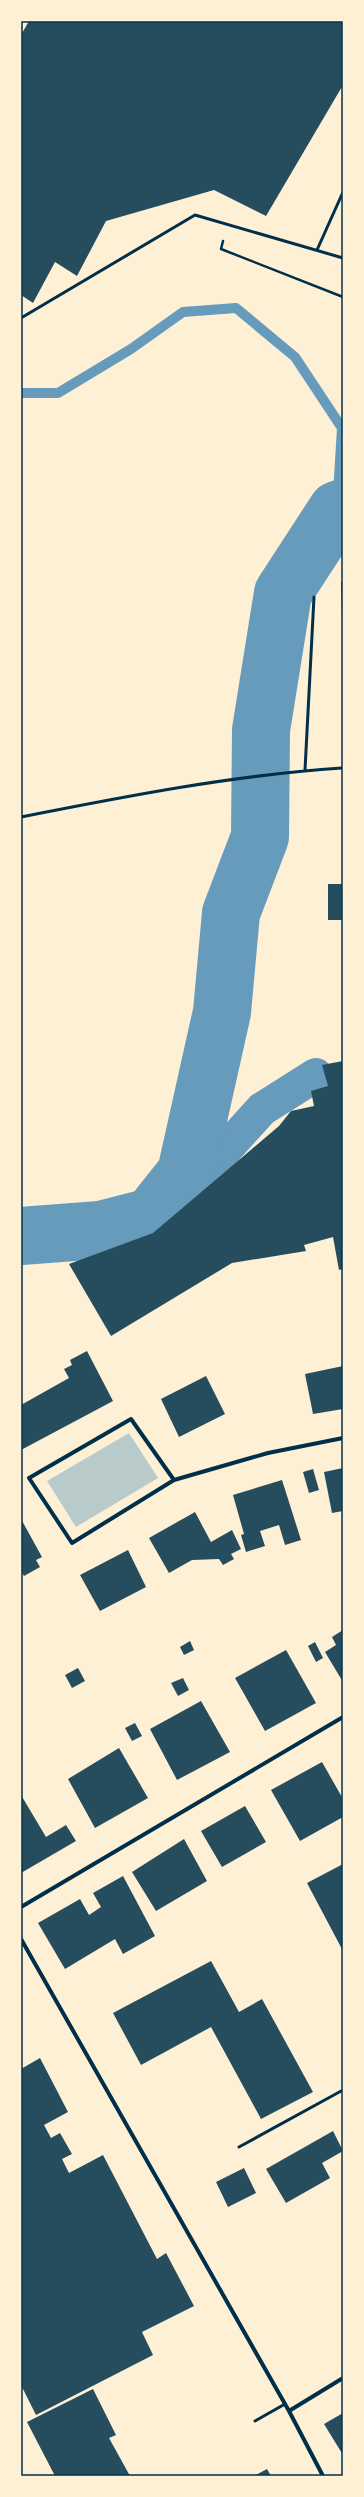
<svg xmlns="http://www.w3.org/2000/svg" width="364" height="2497" font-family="Raleway,sans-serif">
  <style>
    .green { fill: #b9caca }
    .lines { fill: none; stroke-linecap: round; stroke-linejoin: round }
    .stream { stroke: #669bbc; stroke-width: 10 }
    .canal { stroke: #669bbc; stroke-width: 34 }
    .river { stroke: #669bbc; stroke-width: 58 }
    .building { fill: #264d5e }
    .path { stroke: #003049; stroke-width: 2.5 }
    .service { stroke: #003049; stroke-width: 3 }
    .minor { stroke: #003049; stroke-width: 4 }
    .neatline { fill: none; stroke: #003049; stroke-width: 1.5 }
  </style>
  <rect width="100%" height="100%" fill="#fdf0d5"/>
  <path class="green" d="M 129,1433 L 158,1478 L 76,1527 L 47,1481 Z"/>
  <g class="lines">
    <path class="stream" d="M 21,393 L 58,393 L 131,349 L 183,312 L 236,308 L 295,357 L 342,428 L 337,510"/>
    <path class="canal" d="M 151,1217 L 197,1181 L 262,1109 L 316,1075"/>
    <path class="river" d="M 21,1236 L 100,1230 L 151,1217 L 186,1173 L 222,1012 L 231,913 L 260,837 L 261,730 L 283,593 L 337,510 L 343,508"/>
  </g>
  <path class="building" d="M 29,21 L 343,21 L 343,85 L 266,216 L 214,190 L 106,221 L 77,276 L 55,262 L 33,303 L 21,295 L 21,35 Z
    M 341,582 L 343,582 L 343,619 L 342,619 Z
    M 328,884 L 343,884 L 343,920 L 328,920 Z
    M 343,1061 L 343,1269 L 339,1270 L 333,1237 L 304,1245 L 306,1251 L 232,1263 L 111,1336 L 69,1264 L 153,1233 L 279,1126 L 291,1111 L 314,1106 L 311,1091 L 328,1086 L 322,1065 Z
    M 87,1351 L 113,1401 L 21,1450 L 21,1405 L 69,1378 L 64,1369 L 72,1365 L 70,1360 Z
    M 343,1366 L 343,1409 L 313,1414 L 305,1374 Z
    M 206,1376 L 225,1414 L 179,1437 L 161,1399 Z
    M 343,1468 L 343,1511 L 332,1513 L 324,1472 Z
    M 313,1469 L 319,1490 L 309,1493 L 303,1472 Z
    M 282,1480 L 301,1540 L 285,1545 L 279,1525 L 260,1531 L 265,1546 L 246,1552 L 241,1535 L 244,1534 L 233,1495 Z
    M 195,1512 L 211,1542 L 232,1530 L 241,1549 L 231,1554 L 234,1559 L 223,1565 L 219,1559 L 192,1560 L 169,1573 L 149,1538 Z
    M 21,1519 L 42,1557 L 36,1560 L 40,1567 L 24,1576 L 21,1571 Z
    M 128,1550 L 146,1587 L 100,1611 L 80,1575 Z
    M 343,1630 L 343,1682 L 325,1652 L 336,1645 L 332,1637 Z
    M 190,1641 L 194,1650 L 184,1655 L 180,1647 Z
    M 315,1642 L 323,1658 L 316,1662 L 308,1646 Z
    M 286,1650 L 316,1703 L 265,1731 L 235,1678 Z
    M 78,1668 L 85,1681 L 72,1688 L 65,1675 Z
    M 183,1678 L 189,1690 L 178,1696 L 171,1683 Z
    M 201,1701 L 230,1752 L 177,1780 L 150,1729 Z
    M 135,1723 L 142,1736 L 132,1741 L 125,1728 Z
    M 119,1748 L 148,1798 L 95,1828 L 68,1779 Z
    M 322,1762 L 343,1799 L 343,1817 L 300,1841 L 271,1790 Z
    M 21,1795 L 46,1837 L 66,1825 L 76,1841 L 21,1873 Z
    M 245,1806 L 266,1842 L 222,1867 L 201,1831 Z
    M 184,1839 L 207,1881 L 156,1911 L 132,1872 Z
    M 343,1864 L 343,1951 L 307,1883 Z
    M 123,1876 L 155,1936 L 123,1954 L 115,1939 L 65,1969 L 38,1923 L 80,1899 L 89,1915 L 101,1907 L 93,1893 Z
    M 211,1961 L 239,2012 L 262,1999 L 313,2092 L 261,2119 L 211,2027 L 141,2065 L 113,2013 Z
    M 40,2058 L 68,2112 L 44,2125 L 51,2138 L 60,2133 L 72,2154 L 62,2159 L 69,2173 L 103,2155 L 157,2259 L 166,2253 L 194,2306 L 142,2332 L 153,2355 L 36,2415 L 21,2385 L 21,2069 Z
    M 333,2131 L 343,2151 L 322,2163 L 330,2178 L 286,2203 L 266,2169 Z
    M 244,2168 L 256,2193 L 228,2207 L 216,2182 Z
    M 93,2389 L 116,2435 L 109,2438 L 130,2476 L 55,2476 L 27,2422 Z
    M 343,2413 L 343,2455 L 324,2424 Z
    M 267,2469 L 271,2476 L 254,2476 Z"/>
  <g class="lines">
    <path class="path" d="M 223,241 L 221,249 L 343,297"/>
    <path class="service" d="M 317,250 L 343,192
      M 21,318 L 195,215 L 343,258
      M 305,770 L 314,597
      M 21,817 C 127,796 235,775 342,768
      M 239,2147 L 343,2090
      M 255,2421 L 285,2404"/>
    <path class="minor" d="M 174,1480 L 131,1419 L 29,1478 L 72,1543 L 174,1480 L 268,1453 L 343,1438
      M 21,1907 L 343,1717
      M 21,1939 L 289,2411 L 323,2476
      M 289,2411 L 343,2378"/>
  </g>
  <rect width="364" height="2497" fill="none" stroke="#fdf0d5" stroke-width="44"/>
  <rect x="22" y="22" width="320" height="2453" class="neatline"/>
</svg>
